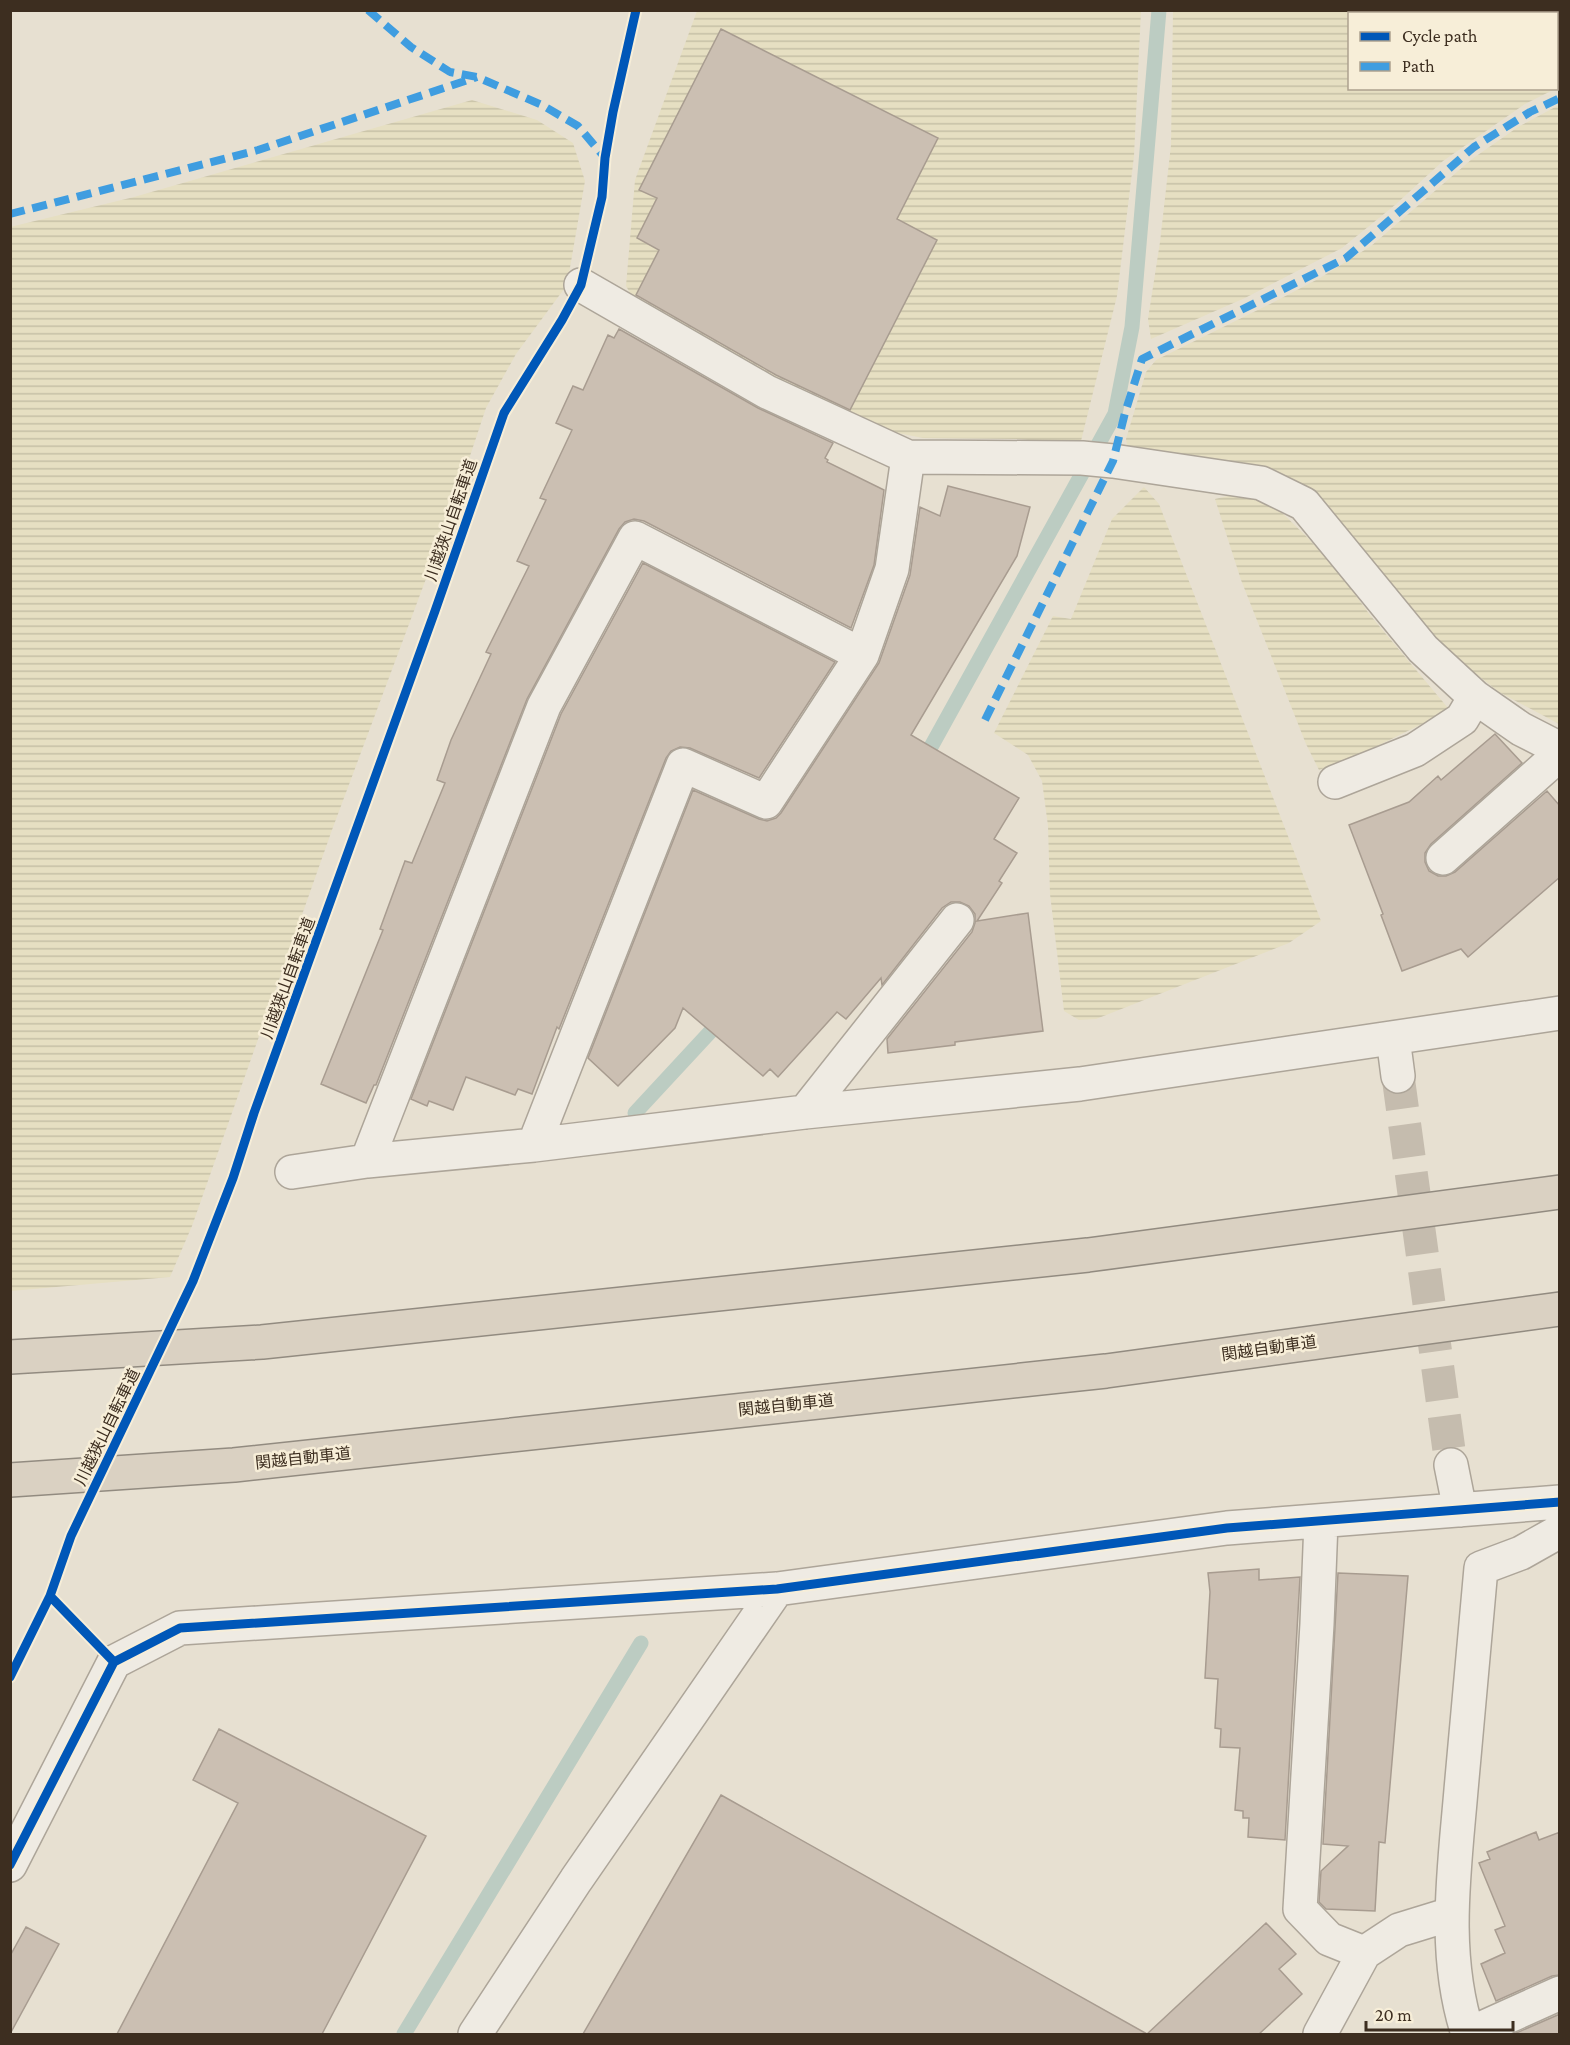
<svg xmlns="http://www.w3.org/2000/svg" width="1570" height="2045" font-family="'Crimson Pro','Noto Sans JP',serif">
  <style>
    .farmland { fill: url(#farmland-rules) }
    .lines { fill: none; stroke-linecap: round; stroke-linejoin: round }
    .stream { stroke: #bcccc2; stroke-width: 15 }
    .building { fill: #cbbfb2; stroke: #a89c90; stroke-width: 1.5 }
    .minor-tunnel { stroke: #c5bcae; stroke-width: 33; stroke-dasharray: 33 16; stroke-linecap: butt }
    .minor-casing { stroke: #ada599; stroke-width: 36 }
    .highway-casing { stroke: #928b80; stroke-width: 36 }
    .minor { stroke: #efebe3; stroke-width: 33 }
    .highway { stroke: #dad1c2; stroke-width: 33 }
    .quiet { stroke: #3f9de0; stroke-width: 8; stroke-dasharray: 15 8; stroke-linecap: butt }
    .cycleway-casing { stroke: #f7eed8; stroke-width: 13 }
    .cycleway { stroke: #0057b8; stroke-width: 9 }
    .labels { text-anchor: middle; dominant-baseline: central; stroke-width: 5; stroke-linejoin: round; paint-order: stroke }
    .street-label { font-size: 16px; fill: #3d2e20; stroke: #f7eed8 }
  </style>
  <defs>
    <pattern id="farmland-rules" width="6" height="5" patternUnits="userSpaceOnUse" patternTransform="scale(1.5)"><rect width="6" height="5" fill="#e6dfc2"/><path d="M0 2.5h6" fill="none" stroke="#c6c0a6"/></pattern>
  </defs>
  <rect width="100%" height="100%" fill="#e7e0d1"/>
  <path class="farmland" d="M 697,11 L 1141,11 L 1134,156 L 1117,296 L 1080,445 L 1018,439 L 923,438 L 883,430 L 742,365 L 638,307 L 626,286 L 635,180 Z
    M 1173,11 L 1559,11 L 1559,86 L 1557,88 L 1556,14 L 1350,14 L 1350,88 L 1555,89 L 1525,104 L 1443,161 L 1395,205 L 1342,248 L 1245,298 L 1151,339 L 1148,319 L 1160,242 L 1171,145 Z
    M 472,100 L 537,120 L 573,143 L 585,181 L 567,285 L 516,354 L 486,408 L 454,504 L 332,830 L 192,1226 L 170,1277 L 11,1291 L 10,227 L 134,197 Z
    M 1559,105 L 1559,724 L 1499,692 L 1448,652 L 1321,508 L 1128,451 L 1126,439 L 1146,372 L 1156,360 L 1272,303 L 1320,278 L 1371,246 L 1472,159 L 1518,127 Z
    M 1144,487 L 1159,504 L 1321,921 L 1289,943 L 1096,1019 L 1079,1020 L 1064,1011 L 1050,894 L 1048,826 L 1042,781 L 1028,755 L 994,733 L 1053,616 L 1071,619 L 1112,519 Z
    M 1236,494 L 1276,507 L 1306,536 L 1338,571 L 1370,615 L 1448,708 L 1430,720 L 1359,755 L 1319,770 L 1306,744 L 1241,580 L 1215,499 Z"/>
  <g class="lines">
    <path class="stream" d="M 921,765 L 1115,414 L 1132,327 L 1159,10
      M 635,1113 L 724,1017
      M 404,2034 L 641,1643"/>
  </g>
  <path class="building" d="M 721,29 L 938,138 L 897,219 L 937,240 L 850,410 L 776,375 L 636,295 L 659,250 L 637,238 L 657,198 L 639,190 Z
    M 619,329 L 758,408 L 833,443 L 825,458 L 828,460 L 827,462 L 884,490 L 874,565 L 851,628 L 644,521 L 634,519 L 625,522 L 619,529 L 527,699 L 376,1085 L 374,1085 L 366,1103 L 321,1084 L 383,930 L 380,929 L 405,861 L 412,863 L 445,783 L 437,780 L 451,740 L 491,654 L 486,652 L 529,566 L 517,561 L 546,500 L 540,498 L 572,430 L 556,423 L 573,386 L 583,390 L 608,335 L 614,338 Z
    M 948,486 L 1030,507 L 1017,556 L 911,735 L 1019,798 L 994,839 L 1017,853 L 999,881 L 1002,883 L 977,921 L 1028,913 L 1043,1031 L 955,1042 L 955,1045 L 888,1053 L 887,1039 L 972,932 L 975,923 L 975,914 L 969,906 L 960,902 L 951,902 L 942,908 L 882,985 L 881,978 L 846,1019 L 837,1012 L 778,1077 L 770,1069 L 763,1076 L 683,1008 L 675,1028 L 618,1086 L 588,1058 L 693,790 L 759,819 L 767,821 L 776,818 L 781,813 L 879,663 L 910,575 L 920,507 L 940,516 Z
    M 643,563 L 835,662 L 759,778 L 690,748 L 680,747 L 671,751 L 666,758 L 559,1029 L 557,1027 L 532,1094 L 518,1089 L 515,1095 L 466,1077 L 453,1110 L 429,1101 L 427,1106 L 411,1099 L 561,714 Z
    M 1495,734 L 1522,763 L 1431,844 L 1425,853 L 1425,862 L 1429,871 L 1438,876 L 1446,876 L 1455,872 L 1547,791 L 1560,806 L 1560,877 L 1468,957 L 1461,949 L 1402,971 L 1381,915 L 1383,914 L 1349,825 L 1409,802 L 1438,776 L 1441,780 Z
    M 1259,1569 L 1259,1580 L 1300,1577 L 1285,1840 L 1248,1837 L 1249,1818 L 1243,1818 L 1243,1811 L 1235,1810 L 1240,1748 L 1220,1747 L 1221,1729 L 1215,1728 L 1218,1679 L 1205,1678 L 1210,1592 L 1208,1573 Z
    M 1338,1573 L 1408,1576 L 1385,1843 L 1379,1842 L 1375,1911 L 1326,1909 L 1319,1902 L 1321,1871 L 1348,1846 L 1323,1844 Z
    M 219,1729 L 426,1836 L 322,2034 L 117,2034 L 238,1803 L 193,1780 Z
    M 721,1795 L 1147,2034 L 1266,1923 L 1296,1954 L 1279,1969 L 1302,1994 L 1259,2034 L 583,2034 Z
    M 1536,1832 L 1539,1840 L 1560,1832 L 1560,1975 L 1552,1976 L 1496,2001 L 1481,1964 L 1505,1953 L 1495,1930 L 1505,1926 L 1479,1863 L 1490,1859 L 1487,1852 Z
    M 26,1927 L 59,1944 L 10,2034 L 10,1956 Z
    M 1560,2014 L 1560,2034 L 1514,2034 Z"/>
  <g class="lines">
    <path class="minor-tunnel" d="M 1398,1076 L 1451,1465"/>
    <g class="minor-casing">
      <path id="minor" d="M 581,285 L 767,392 L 908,457 L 1082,458 L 1113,461 L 1261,483 L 1304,504 L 1423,649 L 1475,697 L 1521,729 L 1560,749
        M 1335,782 L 1415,750 L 1462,719 L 1475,697
        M 1443,858 L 1560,754
        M 1393,1038 L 1398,1076
        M 805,1112 L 957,920
        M 534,1145 L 683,765 L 766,802 L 862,655 L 892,569 L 908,457
        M 367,1161 L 544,706 L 635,538 L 862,655
        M 292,1172 L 367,1161 L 534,1145 L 805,1112 L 1080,1084 L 1560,1013
        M 1451,1465 L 1460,1510
        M 1321,1522 L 1317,1624 L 1300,1909 L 1329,1939 L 1364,1953
        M 10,1865 L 114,1662 L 180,1628 L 777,1589 L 1227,1528 L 1560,1502
        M 475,2034 L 576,1880 L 777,1589
        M 1320,2034 L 1364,1953 L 1399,1930 L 1451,1914
        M 1468,2034 C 1442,1954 1454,1873 1461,1790 C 1468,1716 1474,1642 1481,1568 L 1521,1553 L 1560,1531
        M 1469,2034 L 1560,1993"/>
    </g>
    <g class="highway-casing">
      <path id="highway" d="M 10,1357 L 262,1342 L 1088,1255 L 1560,1192
        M 10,1480 L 234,1465 L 1106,1371 L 1560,1309"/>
    </g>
    <use href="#minor" class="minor"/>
    <use href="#highway" class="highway"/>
    <path class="quiet" d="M 368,10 L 411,47 L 450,72 L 477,77 L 542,105 L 578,126 L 605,158
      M 10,214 L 258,150 L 477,77
      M 985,720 L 1113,461 L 1125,413 L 1142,359 L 1346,258 L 1474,147 L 1530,112 L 1560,98"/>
    <g class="cycleway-casing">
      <path id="cycleway" d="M 50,1596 L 114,1662
        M 10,1677 L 50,1596 L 71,1536 L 193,1281 L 233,1178 L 254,1113 L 435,611 L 504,413 L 562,320 L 581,285 L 602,197 L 605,158 L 613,112 L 636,10
        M 10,1865 L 114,1662 L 180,1628 L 777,1589 L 1227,1528 L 1560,1502"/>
    </g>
    <use href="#cycleway" class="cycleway"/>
  </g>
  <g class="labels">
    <g class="street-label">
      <text transform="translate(451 520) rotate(-71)">川越狭山自転車道</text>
      <text transform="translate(288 978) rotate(-70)">川越狭山自転車道</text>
      <text transform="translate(1269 1348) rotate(-8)">関越自動車道</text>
      <text transform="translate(786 1405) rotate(-6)">関越自動車道</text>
      <text transform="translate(107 1427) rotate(-64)">川越狭山自転車道</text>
      <text transform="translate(303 1458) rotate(-6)">関越自動車道</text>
    </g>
  </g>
  <rect width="1570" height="2045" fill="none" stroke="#3d2e20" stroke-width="24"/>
  <rect x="1348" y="12" width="210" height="78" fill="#f7eed8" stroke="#ada18e" stroke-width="1.5"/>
  <rect x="1360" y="32" width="30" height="9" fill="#0057b8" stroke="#ada18e" stroke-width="1.5"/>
  <text x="1402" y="42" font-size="18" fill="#3d2e20">Cycle path</text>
  <rect x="1360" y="62" width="30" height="9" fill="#3f9de0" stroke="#ada18e" stroke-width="1.5"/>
  <text x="1402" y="72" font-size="18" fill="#3d2e20">Path</text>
  <path d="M1366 2021v9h147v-9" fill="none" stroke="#3d2e20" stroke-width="3"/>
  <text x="1375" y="2021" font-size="18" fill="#3d2e20" stroke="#f7eed8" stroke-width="4.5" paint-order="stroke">20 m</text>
</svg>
